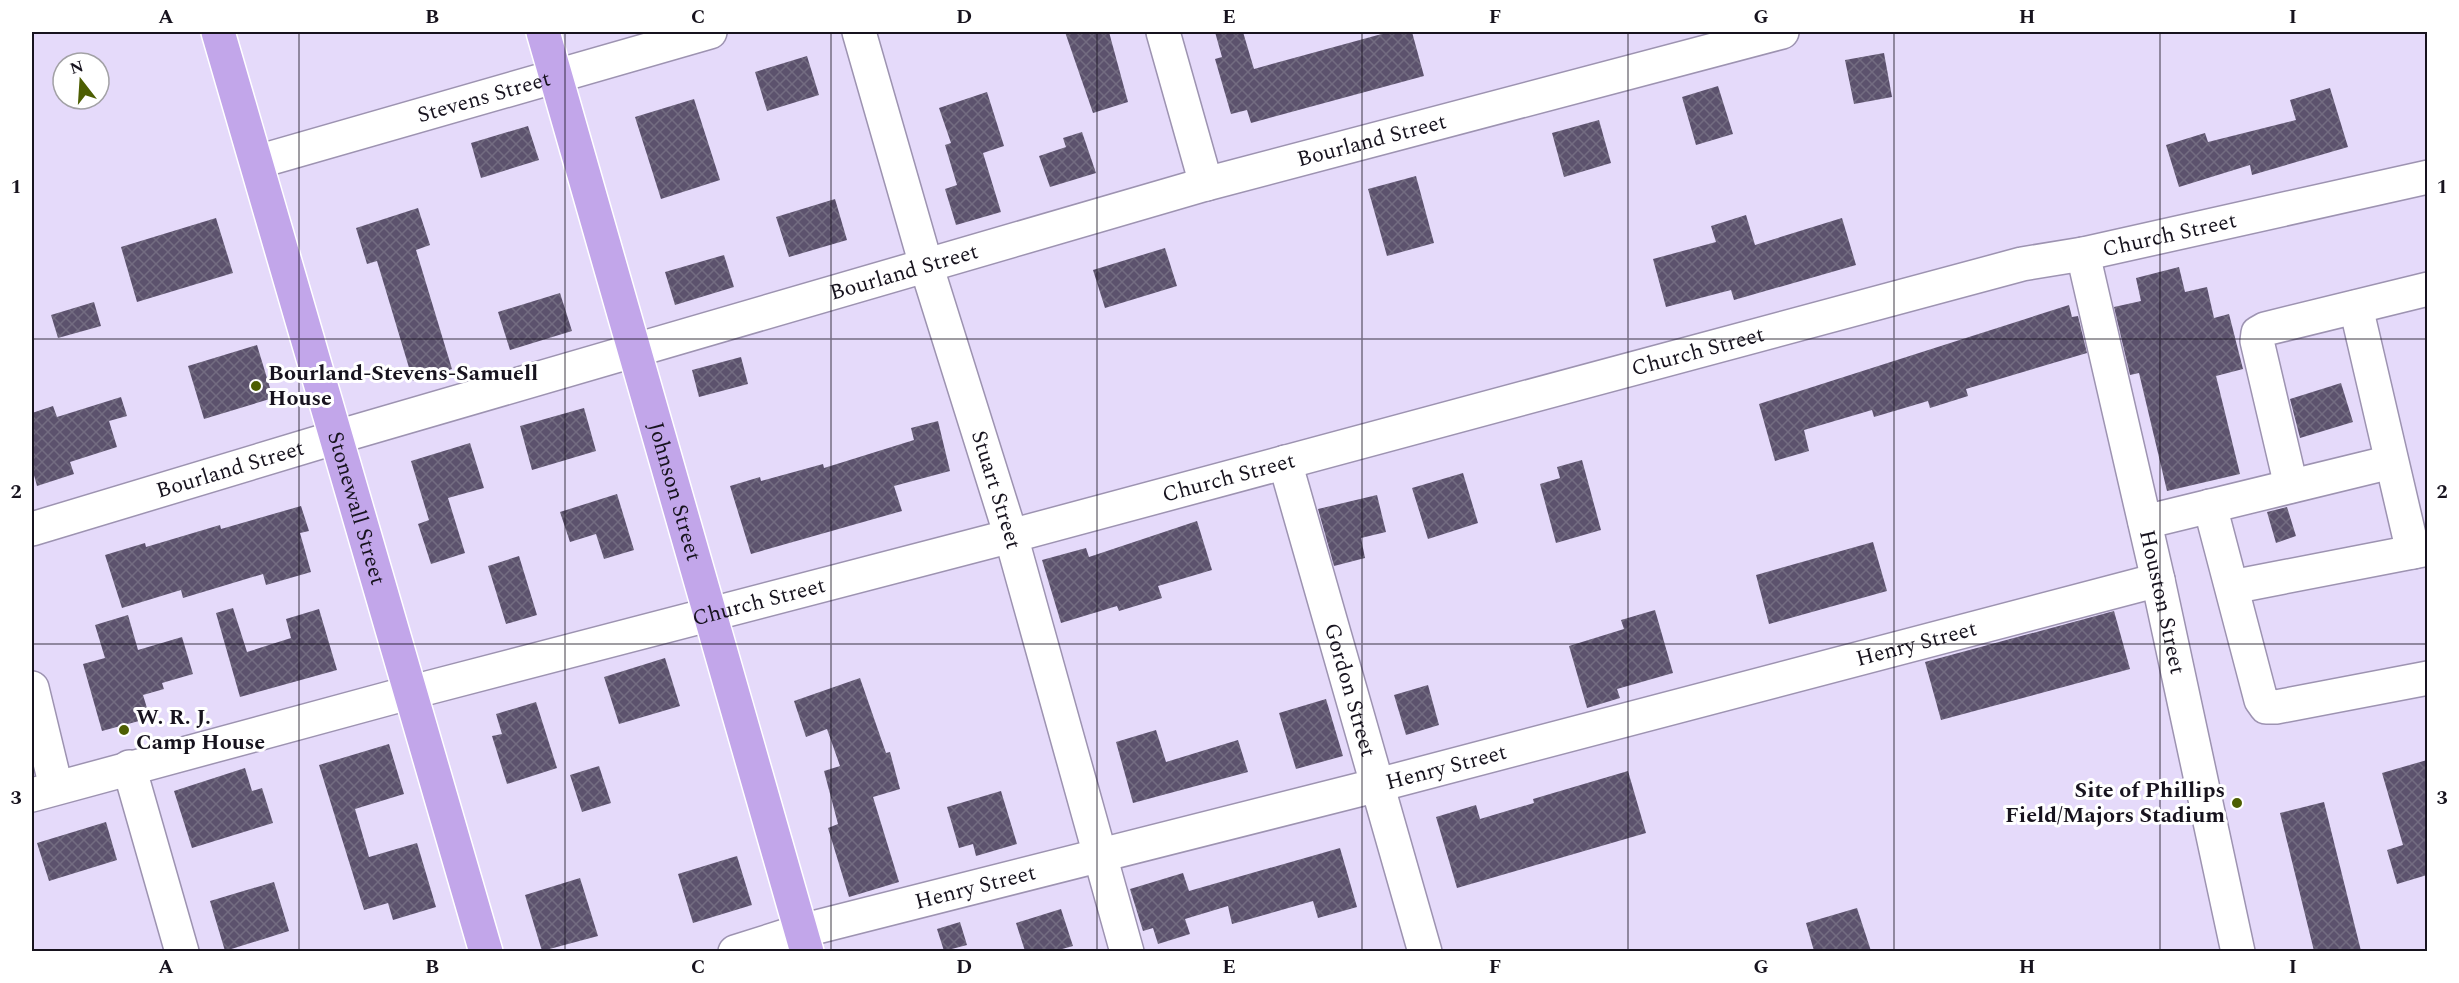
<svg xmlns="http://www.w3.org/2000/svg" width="2459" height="983" font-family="Spectral,serif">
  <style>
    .building { fill: url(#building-cross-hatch) }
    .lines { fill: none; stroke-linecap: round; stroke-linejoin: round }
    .minor-casing { stroke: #9d93b1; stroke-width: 36 }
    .major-casing { stroke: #fff; stroke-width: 36 }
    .minor { stroke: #fff; stroke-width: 33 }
    .major { stroke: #c2a6ea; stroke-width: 33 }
    .grid { fill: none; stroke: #17131e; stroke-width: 1.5; stroke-opacity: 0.55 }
    .poi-dot { fill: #4d5e02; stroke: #fff; stroke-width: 2 }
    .labels { text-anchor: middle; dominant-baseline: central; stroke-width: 6; stroke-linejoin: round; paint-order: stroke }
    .street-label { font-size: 22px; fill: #17131e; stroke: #fff }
    .poi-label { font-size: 22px; font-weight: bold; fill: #17131e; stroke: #fff; text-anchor: start }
    .neatline { fill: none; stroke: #17131e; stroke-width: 2 }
    .grid-label { font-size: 20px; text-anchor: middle; font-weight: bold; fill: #17131e }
  </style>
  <defs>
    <pattern id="building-cross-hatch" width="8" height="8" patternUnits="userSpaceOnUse" patternTransform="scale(1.5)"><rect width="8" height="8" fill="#5c526d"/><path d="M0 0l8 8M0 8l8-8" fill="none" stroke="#736c81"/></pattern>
  </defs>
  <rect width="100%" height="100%" fill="#e5dafa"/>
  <path class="building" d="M 1065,32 L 1109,32 L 1128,102 L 1093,113 Z
    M 1215,32 L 1243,32 L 1254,69 L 1389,32 L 1412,32 L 1424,76 L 1251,123 L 1247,110 L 1231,114 L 1215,59 L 1222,57 Z
    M 1884,53 L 1892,97 L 1854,104 L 1845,60 Z
    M 807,56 L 819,95 L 767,111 L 755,72 Z
    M 1718,86 L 1733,134 L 1696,145 L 1682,97 Z
    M 2330,88 L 2348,147 L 2252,175 L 2250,165 L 2179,187 L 2166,145 L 2205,133 L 2208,142 L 2296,120 L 2290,100 Z
    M 987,92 L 1004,146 L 983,153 L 1001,212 L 956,225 L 945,189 L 957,185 L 945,145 L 951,143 L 939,108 Z
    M 694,99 L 720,180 L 661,199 L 635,117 Z
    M 1599,120 L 1611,163 L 1564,177 L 1552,133 Z
    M 528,126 L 539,160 L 481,178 L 471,143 Z
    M 1082,132 L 1096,173 L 1050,187 L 1039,156 L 1066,147 L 1063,138 Z
    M 1416,176 L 1434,243 L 1387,256 L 1368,189 Z
    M 835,199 L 847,240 L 789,257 L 776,217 Z
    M 418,208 L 430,245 L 416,250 L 452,369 L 413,381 L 377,261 L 367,264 L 356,228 Z
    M 1746,215 L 1755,245 L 1842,218 L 1856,265 L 1734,300 L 1731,290 L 1666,307 L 1653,259 L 1716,242 L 1711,226 Z
    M 216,218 L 233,273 L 137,302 L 121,247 Z
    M 1165,248 L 1177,286 L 1105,308 L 1093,270 Z
    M 724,255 L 734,287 L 675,305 L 665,272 Z
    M 2179,267 L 2185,292 L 2207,287 L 2214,318 L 2229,314 L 2243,369 L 2216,376 L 2240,474 L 2167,491 L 2139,373 L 2130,375 L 2114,307 L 2141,301 L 2136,278 Z
    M 560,293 L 572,331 L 510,350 L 498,312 Z
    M 94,302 L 101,326 L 58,338 L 51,315 Z
    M 2069,305 L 2072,317 L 2078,316 L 2087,353 L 1966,389 L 1968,396 L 1930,408 L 1928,401 L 1874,417 L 1872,410 L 1804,430 L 1809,451 L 1775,461 L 1759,404 Z
    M 257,345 L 273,398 L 204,419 L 188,366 Z
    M 741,357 L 748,384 L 699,397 L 692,370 Z
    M 2341,383 L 2353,422 L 2300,438 L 2290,399 Z
    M 121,397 L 127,416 L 109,421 L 117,447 L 70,462 L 74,474 L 37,486 L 32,468 L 32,413 L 53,406 L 57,417 Z
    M 584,408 L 596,451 L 532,470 L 520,426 Z
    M 938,421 L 950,471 L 894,486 L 902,511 L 751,554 L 730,486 L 760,477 L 761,481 L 823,464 L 824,468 L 914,440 L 911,428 Z
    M 470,443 L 484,488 L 448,498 L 465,553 L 431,564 L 418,524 L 429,520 L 411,461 Z
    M 1582,460 L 1601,530 L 1556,543 L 1540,484 L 1560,478 L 1557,467 Z
    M 1463,473 L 1478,523 L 1428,539 L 1412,488 Z
    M 617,494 L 634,550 L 604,559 L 596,534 L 570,542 L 560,512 Z
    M 1377,495 L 1386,532 L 1361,538 L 1365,558 L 1334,566 L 1318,509 Z
    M 301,506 L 309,531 L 300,533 L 311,572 L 266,585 L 263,574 L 183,598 L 181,590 L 122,608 L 105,555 L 145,543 L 146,547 L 220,525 L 221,529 Z
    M 2287,507 L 2296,536 L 2276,543 L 2267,512 Z
    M 1197,521 L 1212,570 L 1158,586 L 1162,598 L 1119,611 L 1117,606 L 1061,623 L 1042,560 L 1086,548 L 1089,557 Z
    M 1873,542 L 1887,591 L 1769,624 L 1756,575 Z
    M 519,556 L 537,615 L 506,624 L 488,566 Z
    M 233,608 L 247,652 L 291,638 L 286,619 L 319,609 L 337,670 L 240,697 L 216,613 Z
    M 1655,610 L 1673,673 L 1617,689 L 1620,698 L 1587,708 L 1569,646 L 1624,629 L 1621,620 Z
    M 2114,611 L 2130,669 L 1941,720 L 1925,662 Z
    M 128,615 L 138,650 L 182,637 L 193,674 L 162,683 L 164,689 L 143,695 L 150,718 L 102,731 L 83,664 L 105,658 L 95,625 Z
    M 665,658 L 680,706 L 619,724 L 604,677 Z
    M 860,678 L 886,753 L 890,752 L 900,789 L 873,797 L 899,882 L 849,897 L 828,828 L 838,824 L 824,771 L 840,766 L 827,729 L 806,737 L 794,701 Z
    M 1428,685 L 1439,725 L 1406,735 L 1394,695 Z
    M 1326,699 L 1343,756 L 1296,769 L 1279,713 Z
    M 536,702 L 557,768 L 507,784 L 492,736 L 502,734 L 496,714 Z
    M 1156,730 L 1166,762 L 1238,740 L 1248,772 L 1133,803 L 1116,742 Z
    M 389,744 L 404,794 L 355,809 L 369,857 L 417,843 L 436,907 L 393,920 L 388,903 L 364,910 L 319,765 Z
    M 2427,760 L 2427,875 L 2397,884 L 2387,850 L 2403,845 L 2382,773 Z
    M 599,766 L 611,803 L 582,812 L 570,775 Z
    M 245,768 L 252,791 L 262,788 L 273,823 L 192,848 L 174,791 Z
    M 1628,771 L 1646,833 L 1457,888 L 1436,817 L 1476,805 L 1480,819 L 1534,803 L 1533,799 Z
    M 1001,791 L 1017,844 L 976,856 L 973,844 L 959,848 L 947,807 Z
    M 2324,802 L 2361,951 L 2314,951 L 2280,813 Z
    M 106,822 L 117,860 L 49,881 L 37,843 Z
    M 1340,848 L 1357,907 L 1318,918 L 1313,901 L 1232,924 L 1228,906 L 1185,919 L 1190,934 L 1158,944 L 1153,928 L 1143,931 L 1130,889 L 1183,873 L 1189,891 Z
    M 737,856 L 752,905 L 693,923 L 678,874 Z
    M 580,878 L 598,936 L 542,951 L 525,895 Z
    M 274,882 L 289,931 L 225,951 L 210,901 Z
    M 1857,908 L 1871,951 L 1814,951 L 1806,923 Z
    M 1061,909 L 1073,946 L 1055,951 L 1025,951 L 1016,923 Z
    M 960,922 L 967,945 L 944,951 L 937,929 Z"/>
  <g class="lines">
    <g class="minor-casing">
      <g id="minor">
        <path id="s1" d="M 859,32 L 926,265 L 1011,536 L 1127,952"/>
        <path d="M 1163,32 L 1206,184"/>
        <path id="s2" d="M 257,162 L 710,32"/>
        <path id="s3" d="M 2083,254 L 2158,580 L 2238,952"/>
        <path d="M 2356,307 L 2413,552"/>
        <path id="s4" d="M 1285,462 L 1425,952"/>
        <path d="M 2291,486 L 2257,341 L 2258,333 L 2265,329 L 2428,289"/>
        <path d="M 2210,506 L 2261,700 L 2266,707 L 2276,707 L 2428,678"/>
        <path d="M 2145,522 L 2391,462"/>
        <path id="s5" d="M 32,529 L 337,437 L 1206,184 L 1782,32"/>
        <path d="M 2232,587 L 2428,549"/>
        <path d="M 32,688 L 56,787"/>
        <path d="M 129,767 L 182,952"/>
        <path id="s6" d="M 32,795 L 412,692 L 1011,536 L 2022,264 L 2083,254 L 2428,177"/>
        <path id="s7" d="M 735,952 L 801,931 L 1378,785 L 2158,580"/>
      </g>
    </g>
    <g class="major-casing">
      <g id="major">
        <path id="s8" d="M 218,32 L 486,952"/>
        <path id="s9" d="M 543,32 L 807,952"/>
      </g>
    </g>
    <use href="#minor" class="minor"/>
    <use href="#major" class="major"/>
  </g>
  <path class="grid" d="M 299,32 L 299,952M 565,32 L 565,952M 831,32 L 831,952M 1097,32 L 1097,952M 1362,32 L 1362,952M 1628,32 L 1628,952M 1894,32 L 1894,952M 2160,32 L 2160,952M 32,339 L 2428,339M 32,644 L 2428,644"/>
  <g class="poi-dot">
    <circle cx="256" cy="386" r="6"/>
    <circle cx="124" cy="730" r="6"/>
    <circle cx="2237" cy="803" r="6"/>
  </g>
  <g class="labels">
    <g class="street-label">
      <text stroke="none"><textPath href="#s2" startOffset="236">Stevens Street</textPath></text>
      <text stroke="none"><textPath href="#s5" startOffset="1395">Bourland Street</textPath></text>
      <text stroke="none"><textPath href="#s6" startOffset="2210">Church Street</textPath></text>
      <text stroke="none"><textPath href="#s5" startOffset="909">Bourland Street</textPath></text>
      <text stroke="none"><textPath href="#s6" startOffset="1724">Church Street</textPath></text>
      <text stroke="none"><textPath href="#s5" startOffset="207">Bourland Street</textPath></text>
      <text stroke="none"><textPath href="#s6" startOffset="1238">Church Street</textPath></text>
      <text stroke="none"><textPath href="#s1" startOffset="478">Stuart Street</textPath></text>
      <text stroke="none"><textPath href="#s9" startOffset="478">Johnson Street</textPath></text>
      <text stroke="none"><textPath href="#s8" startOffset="496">Stonewall Street</textPath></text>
      <text stroke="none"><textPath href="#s6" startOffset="752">Church Street</textPath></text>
      <text stroke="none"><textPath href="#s3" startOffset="357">Houston Street</textPath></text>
      <text stroke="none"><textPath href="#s7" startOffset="1221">Henry Street</textPath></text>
      <text stroke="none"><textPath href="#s4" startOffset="237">Gordon Street</textPath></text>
      <text stroke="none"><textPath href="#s7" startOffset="735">Henry Street</textPath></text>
      <text stroke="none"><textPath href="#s7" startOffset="249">Henry Street</textPath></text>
    </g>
    <g class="poi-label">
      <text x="268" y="373">Bourland-Stevens-Samuell<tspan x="268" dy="25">House</tspan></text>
      <text x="136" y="717">W. R. J.<tspan x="136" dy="25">Camp House</tspan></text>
      <text x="2225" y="790" text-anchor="end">Site of Phillips<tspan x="2225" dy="25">Field/Majors Stadium</tspan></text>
    </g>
  </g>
  <rect width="2459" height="983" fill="none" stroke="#ffffff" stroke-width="66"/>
  <g transform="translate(81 81) rotate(343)"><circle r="28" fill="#ffffff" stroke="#a2a1a5" stroke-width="1.5"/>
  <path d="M0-4.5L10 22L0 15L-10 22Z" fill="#4d5e02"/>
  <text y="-9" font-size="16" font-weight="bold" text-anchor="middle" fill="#17131e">N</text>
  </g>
  <rect x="33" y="33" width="2393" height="917" class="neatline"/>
  <g class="grid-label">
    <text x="166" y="23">A</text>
    <text x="432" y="23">B</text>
    <text x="698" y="23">C</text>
    <text x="964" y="23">D</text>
    <text x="1229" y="23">E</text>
    <text x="1495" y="23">F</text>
    <text x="1761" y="23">G</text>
    <text x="2027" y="23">H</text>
    <text x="2293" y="23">I</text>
    <text x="16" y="193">1</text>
    <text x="2442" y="193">1</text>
    <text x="16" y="498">2</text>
    <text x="2442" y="498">2</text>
    <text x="16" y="804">3</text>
    <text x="2442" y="804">3</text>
    <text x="166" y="973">A</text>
    <text x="432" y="973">B</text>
    <text x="698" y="973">C</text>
    <text x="964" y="973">D</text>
    <text x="1229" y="973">E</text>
    <text x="1495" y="973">F</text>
    <text x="1761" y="973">G</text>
    <text x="2027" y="973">H</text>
    <text x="2293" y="973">I</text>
  </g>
</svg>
